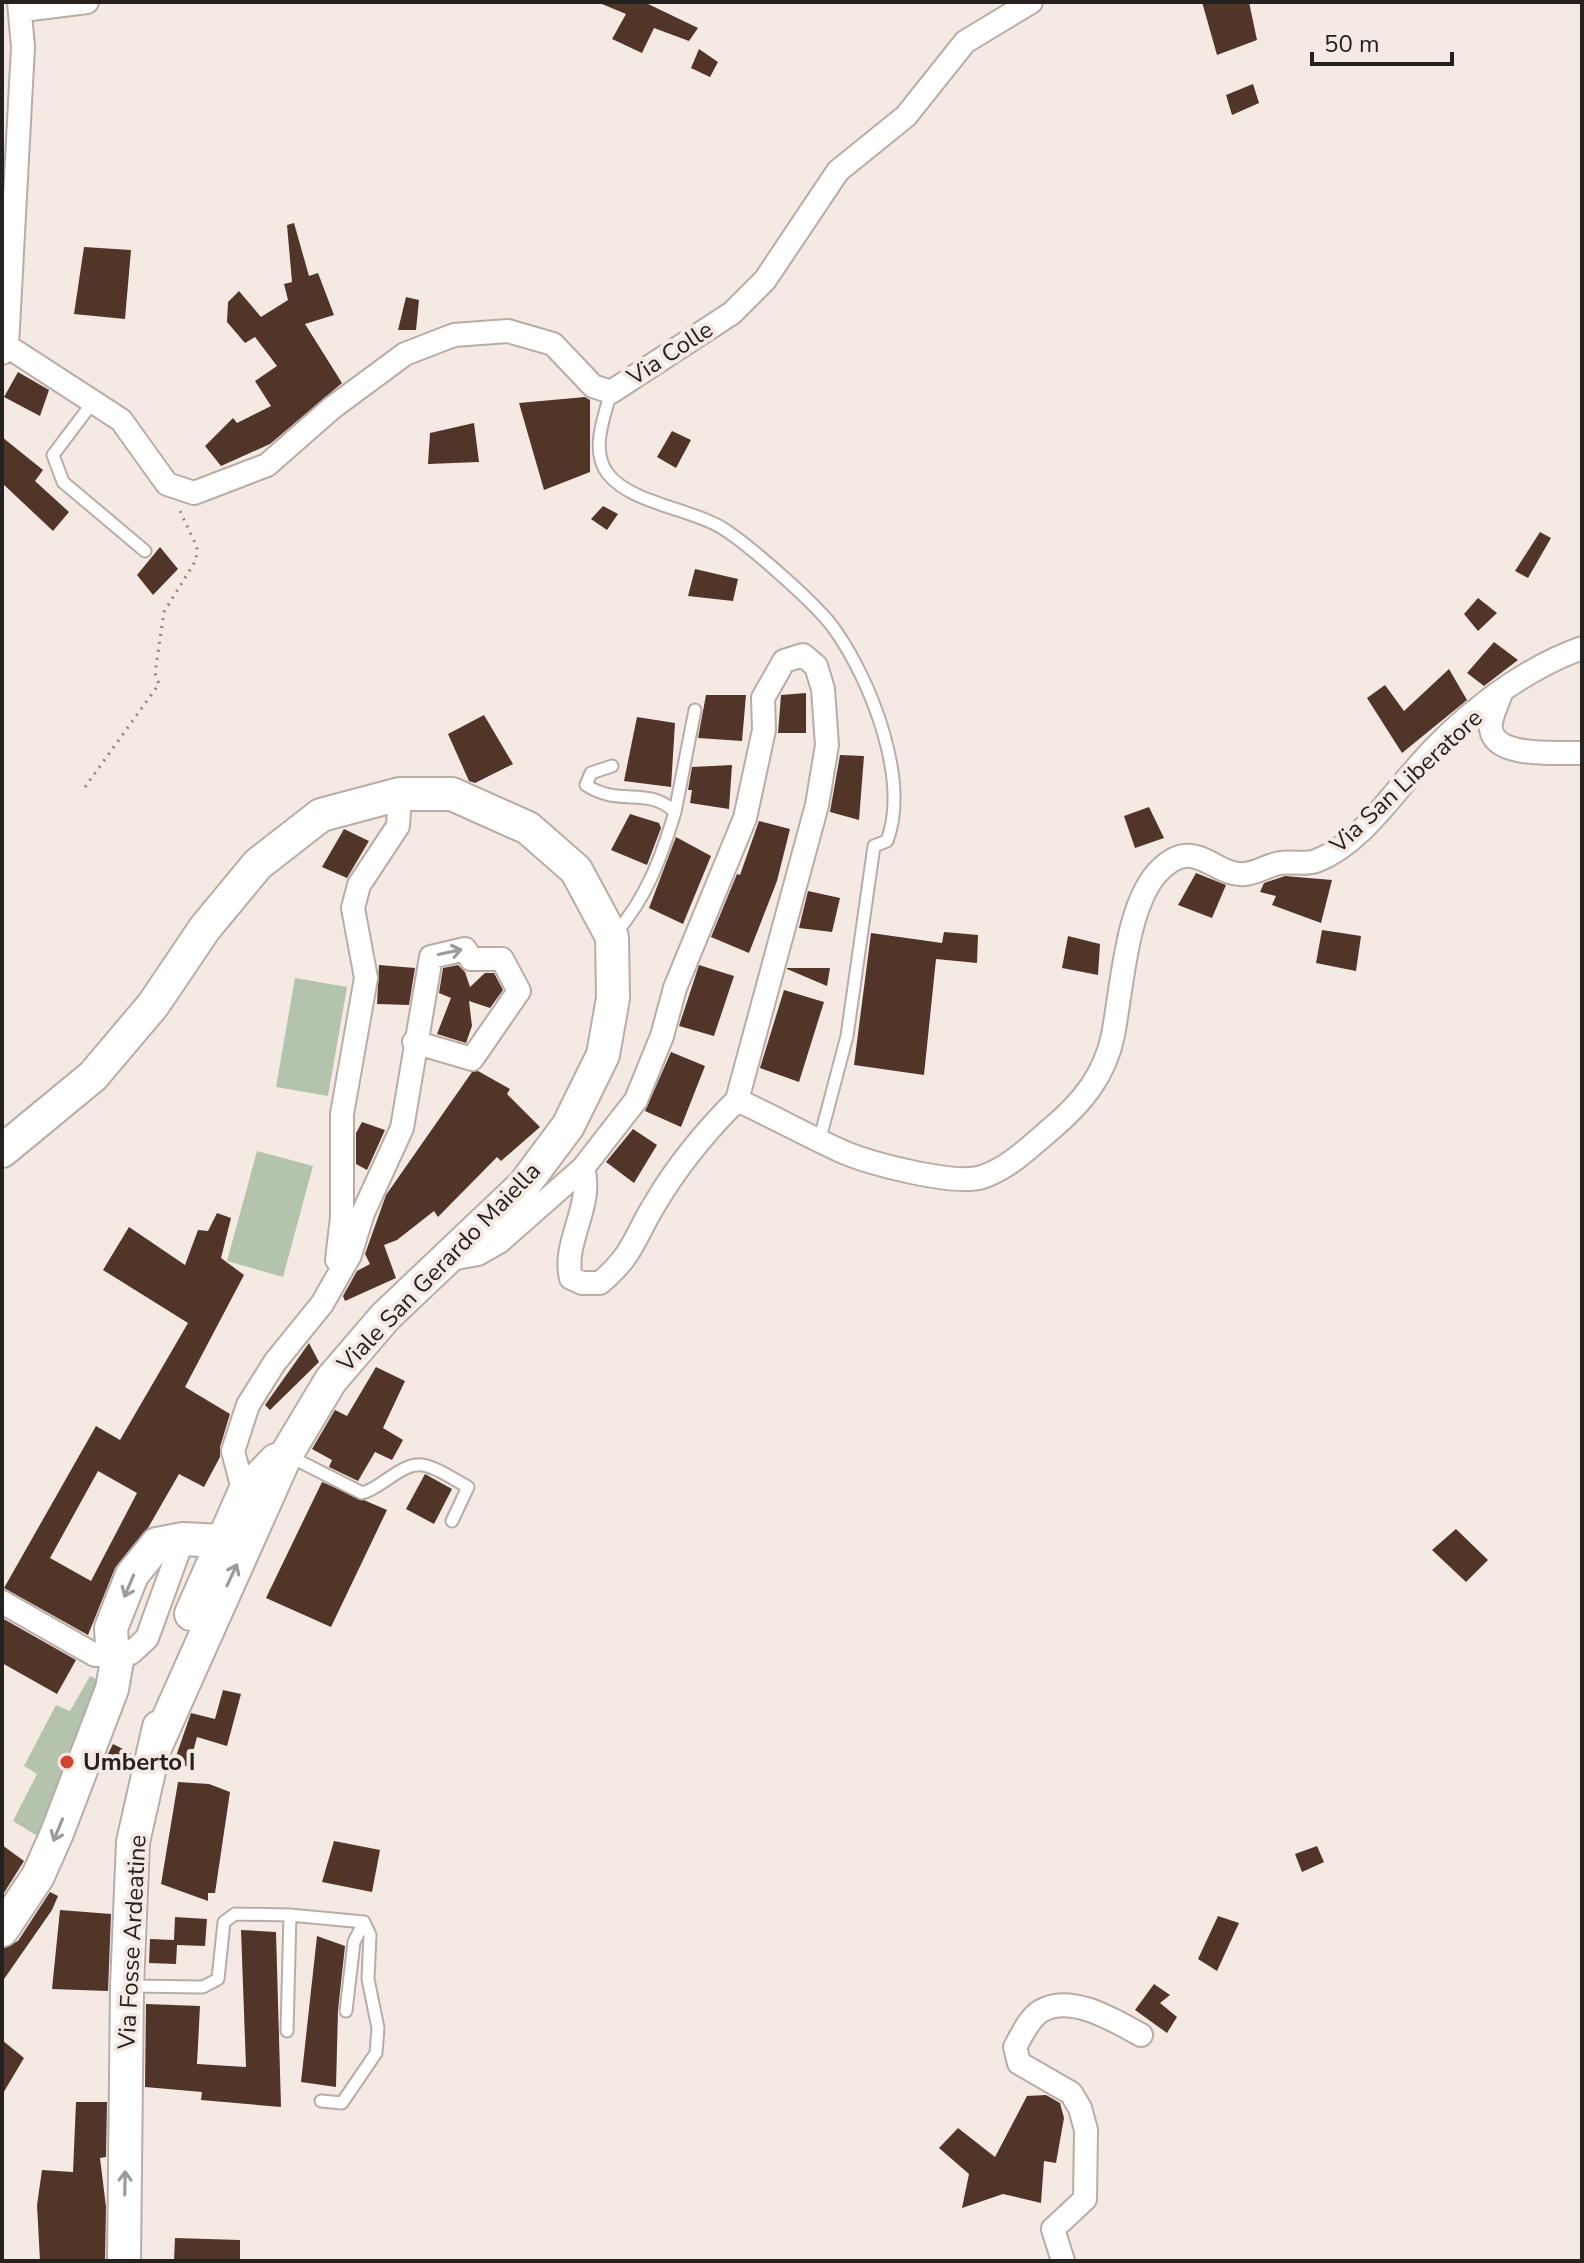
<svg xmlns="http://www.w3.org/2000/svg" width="1584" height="2263" font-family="'Nunito Sans',sans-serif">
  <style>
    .green { fill: #b4c3ac }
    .building { fill: #513529; fill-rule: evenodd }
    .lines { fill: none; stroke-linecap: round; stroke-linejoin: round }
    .service-casing { stroke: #b8ada6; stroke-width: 15 }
    .minor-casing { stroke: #b8ada6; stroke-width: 26 }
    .secondary-casing { stroke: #b8ada6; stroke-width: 36 }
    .path { stroke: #8e8682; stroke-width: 3; stroke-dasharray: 2 6; stroke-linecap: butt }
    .service { stroke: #fff; stroke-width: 11 }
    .minor { stroke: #fff; stroke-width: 22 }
    .secondary { stroke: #fff; stroke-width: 32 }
    .oneway { stroke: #9d9b9a }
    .poi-dot { fill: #d0442e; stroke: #f5eae3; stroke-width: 3 }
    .labels { text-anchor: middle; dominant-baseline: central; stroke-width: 8; stroke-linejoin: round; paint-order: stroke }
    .street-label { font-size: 24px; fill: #25211f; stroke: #f5eae3 }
    .poi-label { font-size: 24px; font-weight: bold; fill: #25211f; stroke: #f5eae3; text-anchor: start }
  </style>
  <rect width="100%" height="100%" fill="#f5eae3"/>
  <path class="green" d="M 295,978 L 347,987 L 328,1096 L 276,1087 Z
    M 257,1151 L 313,1166 L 283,1277 L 227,1261 Z
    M 90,1676 L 104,1683 L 55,1847 L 13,1821 L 37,1774 L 24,1766 L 56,1705 L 70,1711 Z"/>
  <path class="building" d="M 597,2 L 644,2 L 698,28 L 689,41 L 654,28 L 642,53 L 612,39 L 626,14 Z
    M 1202,2 L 1249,2 L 1257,40 L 1217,55 Z
    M 699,49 L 718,62 L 710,77 L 691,68 Z
    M 1253,84 L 1259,103 L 1232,115 L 1226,95 Z
    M 294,223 L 309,276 L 318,273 L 334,315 L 305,324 L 342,383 L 270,444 L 221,466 L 205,446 L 233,418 L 237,423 L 271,406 L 255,381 L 277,366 L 255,337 L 245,343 L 227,322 L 228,302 L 239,291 L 261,317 L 288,300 L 284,284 L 292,282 L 287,225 Z
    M 84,247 L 131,250 L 125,319 L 74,314 Z
    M 406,297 L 419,300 L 416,330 L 398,330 Z
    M 18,372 L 49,390 L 40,416 L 4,397 Z
    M 585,397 L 590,400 L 590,472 L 544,490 L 519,403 Z
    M 474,423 L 479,462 L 428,464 L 430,433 Z
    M 672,431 L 691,440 L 676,468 L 657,457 Z
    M 2,437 L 43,470 L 35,481 L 69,512 L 53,531 L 2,483 Z
    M 603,506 L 618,514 L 607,530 L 591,519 Z
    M 1540,532 L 1551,538 L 1528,578 L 1515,571 Z
    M 160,547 L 178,569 L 153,595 L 137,575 Z
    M 695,569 L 738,579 L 733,601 L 688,596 Z
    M 1478,598 L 1497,613 L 1478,631 L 1464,614 Z
    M 1494,642 L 1518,660 L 1484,686 L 1467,673 Z
    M 1449,669 L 1467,700 L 1402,753 L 1367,698 L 1385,685 L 1404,711 Z
    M 806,693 L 806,733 L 778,733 L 781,695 Z
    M 706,695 L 746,695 L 742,741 L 698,738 Z
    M 484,715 L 513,764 L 475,783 L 469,781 L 448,734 Z
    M 637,717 L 675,723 L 671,787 L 624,781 Z
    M 840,755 L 864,756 L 859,820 L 830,812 Z
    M 732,765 L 729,809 L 690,803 L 692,790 L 688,790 L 692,767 Z
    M 1149,807 L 1164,838 L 1135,848 L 1124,816 Z
    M 630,814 L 659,823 L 661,828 L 647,865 L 611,850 Z
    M 759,821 L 790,829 L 777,881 L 749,953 L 711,937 L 737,874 L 740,875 Z
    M 344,829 L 369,841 L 347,878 L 322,867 Z
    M 676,837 L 711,856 L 683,924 L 649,908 Z
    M 1196,873 L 1226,885 L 1212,918 L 1178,905 Z
    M 1285,876 L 1332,880 L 1321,923 L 1272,905 L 1276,896 L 1260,892 L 1264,883 Z
    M 808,891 L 840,898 L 832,932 L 799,928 Z
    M 1322,930 L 1361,936 L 1356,971 L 1316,963 Z
    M 944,932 L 978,935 L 977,963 L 936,959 L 924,1075 L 854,1065 L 871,933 L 942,943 Z
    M 1068,936 L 1100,944 L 1098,975 L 1062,968 Z
    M 379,965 L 415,968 L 409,1005 L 377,1004 Z
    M 458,965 L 465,972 L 470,987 L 485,973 L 494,973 L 503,990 L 490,1008 L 469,1001 L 472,1026 L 466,1043 L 437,1034 L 451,998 L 439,993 L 443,968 Z
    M 699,965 L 734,976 L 714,1036 L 679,1026 Z
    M 787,968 L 830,968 L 827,986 L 787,969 Z
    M 784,990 L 824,1002 L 799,1082 L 760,1068 Z
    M 671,1052 L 705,1066 L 681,1127 L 645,1111 Z
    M 478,1071 L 510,1089 L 507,1094 L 540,1127 L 501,1161 L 497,1157 L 438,1217 L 434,1211 L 397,1240 L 384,1245 L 396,1278 L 345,1301 L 343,1296 L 357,1271 L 370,1264 L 365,1254 L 386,1195 L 472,1072 Z
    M 362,1122 L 385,1130 L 367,1170 L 356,1164 L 356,1133 Z
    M 633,1129 L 657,1145 L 634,1183 L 606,1162 Z
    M 217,1213 L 231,1218 L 221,1258 L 244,1275 L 185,1387 L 230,1414 L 220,1447 L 220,1457 L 204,1487 L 179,1474 L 148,1528 L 115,1568 L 88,1635 L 4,1588 L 96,1426 L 120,1440 L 188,1323 L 103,1270 L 129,1227 L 185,1265 L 198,1230 L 208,1231 ZM 98,1471 L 137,1493 L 91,1581 L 50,1558 Z
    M 309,1343 L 319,1362 L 270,1410 L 265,1405 Z
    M 376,1367 L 405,1381 L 383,1428 L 403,1440 L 392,1460 L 375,1452 L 358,1481 L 329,1467 L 332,1460 L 312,1449 L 335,1410 L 347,1416 Z
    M 425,1474 L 452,1489 L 434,1524 L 406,1509 Z
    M 322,1482 L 387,1510 L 331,1627 L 266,1598 Z
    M 1456,1529 L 1488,1560 L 1466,1582 L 1432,1550 Z
    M 2,1618 L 76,1660 L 57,1694 L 2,1663 Z
    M 223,1690 L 241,1694 L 227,1746 L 197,1737 L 189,1767 L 174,1762 L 191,1713 L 215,1719 Z
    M 113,1744 L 131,1753 L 125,1772 L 104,1762 Z
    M 178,1782 L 209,1784 L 230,1792 L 215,1893 L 208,1893 L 208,1901 L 161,1884 Z
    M 334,1841 L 380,1850 L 372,1892 L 322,1882 Z
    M 2,1845 L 24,1861 L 2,1896 Z
    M 1317,1846 L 1324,1862 L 1302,1872 L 1295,1854 Z
    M 50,1892 L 58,1896 L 52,1910 L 2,1982 L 2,1949 L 18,1941 Z
    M 60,1910 L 111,1914 L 108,1991 L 52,1989 Z
    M 1218,1916 L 1239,1923 L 1217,1971 L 1198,1959 Z
    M 175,1917 L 207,1919 L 205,1946 L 177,1945 L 176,1964 L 149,1963 L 150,1939 L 174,1940 Z
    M 241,1930 L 276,1932 L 281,2107 L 201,2100 L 202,2092 L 145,2087 L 146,2004 L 200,2006 L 197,2064 L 246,2067 Z
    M 317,1936 L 345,1946 L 338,2010 L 336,2087 L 301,2082 Z
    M 1154,1984 L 1170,1995 L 1160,2003 L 1177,2017 L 1167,2033 L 1135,2010 Z
    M 2,2040 L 24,2058 L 2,2095 Z
    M 1046,2095 L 1060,2103 L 1064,2118 L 1056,2163 L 1044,2161 L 1041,2203 L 1003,2194 L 962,2208 L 969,2174 L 939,2148 L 958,2128 L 995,2157 L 1027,2096 Z
    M 76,2102 L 107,2102 L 106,2157 L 100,2158 L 106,2207 L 105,2261 L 40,2261 L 37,2205 L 42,2170 L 73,2172 Z
    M 175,2238 L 240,2240 L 240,2261 L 174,2261 Z"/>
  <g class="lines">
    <g class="service-casing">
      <path id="service" d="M 611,392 C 604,417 590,451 608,474 C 633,505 693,508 727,531 C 753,549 818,605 835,630 C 871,681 910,780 887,841 L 874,846 L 847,1036 L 820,1138
        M 93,402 L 53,455 L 63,482 L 145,551
        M 612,766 L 591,773 L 586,785 C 621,808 646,785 675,812 C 661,858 647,897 615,934
        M 675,812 L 695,710
        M 289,1456 L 362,1493 C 383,1488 405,1458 427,1466 C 441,1470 455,1480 468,1487 L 452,1521
        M 290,1915 L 364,1922 L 354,1942 L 346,2011
        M 131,1986 L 203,1987 L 218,1979 L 224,1922 L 235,1914 L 290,1915 L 287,2031
        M 321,2101 L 342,2103 L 376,2053 L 378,2028 L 368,1979 L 370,1935 L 364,1922"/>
    </g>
    <g class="minor-casing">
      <path id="minor" d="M 23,10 L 87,2
        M 7,346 L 121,420 L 167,484 L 194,493 L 267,465 L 332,408 L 405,354 L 454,335 L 508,331 L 553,344 L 593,386 L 611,392 L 732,313 L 765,280 L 838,171 L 906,116 L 965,42 L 1031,2
        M 2,353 L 7,346 L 23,47 L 19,2
        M 1501,693 C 1498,703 1489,719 1491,729 C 1495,759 1559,752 1582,753
        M 583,1168 L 636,1100 L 662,1036 L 675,988 L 745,818 L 764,730 L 763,698 L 784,661 L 803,655 L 816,666 L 823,689 L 827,745 L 817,805 L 737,1100
        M 337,1260 L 342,1217 L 342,1114 L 366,978 L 353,908 L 359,885 L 398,826 L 400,794
        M 445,1260 L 478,1254 L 499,1242 L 583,1168 C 594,1206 562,1242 571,1278 L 582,1283 L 600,1283 C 635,1253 633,1239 656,1202 C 678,1165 706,1131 737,1100 C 772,1116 806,1135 841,1151 C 868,1163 954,1186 982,1177 C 1008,1169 1031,1146 1051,1129 C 1082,1103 1105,1075 1113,1035 C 1122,989 1126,908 1157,873 C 1194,832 1213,877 1245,874 C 1257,873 1268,865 1280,863 C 1291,861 1305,865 1316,861 C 1356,846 1386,803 1413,772 C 1457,720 1518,671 1582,648
        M 244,1493 L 233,1451 L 248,1405 L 275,1362 L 322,1304 L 350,1255 L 363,1213 L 402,1128 L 431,957 L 465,949 L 471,959 L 502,959 L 519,991 L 472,1059 L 414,1042
        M 2,1602 L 95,1655 L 131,1653 L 147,1638 L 183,1539
        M 1063,2261 L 1053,2229 L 1085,2199 L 1086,2130 L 1080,2108 L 1071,2093 L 1019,2063 L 1015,2047 C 1022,2035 1029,2018 1041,2011 C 1071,1993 1115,2021 1141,2035"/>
    </g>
    <g class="secondary-casing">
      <path id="secondary" d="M 2,1151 L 93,1076 L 153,1005 L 205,928 L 258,864 L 321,815 L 400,794 L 452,794 L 528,828 L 576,870 L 612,937 L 613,998 L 603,1055 L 568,1126 L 524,1185 L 385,1317 L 331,1380 L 286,1455 L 155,1748
        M 191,1614 L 244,1493 L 276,1460
        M 2,1930 L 38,1876 L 57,1833 L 112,1689 L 118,1655 L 112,1645 L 111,1628 L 132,1575 L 157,1544 L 183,1539 L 221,1541
        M 124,2261 L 127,1986 L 133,1842 L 159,1727"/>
    </g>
    <path class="path" d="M 85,787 L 159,684 L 155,673 L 164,612 L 196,560 L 197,547 L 179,509"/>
    <use href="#service" class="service"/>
    <use href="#minor" class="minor"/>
    <use href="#secondary" class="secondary"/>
  </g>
  <defs><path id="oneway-shaft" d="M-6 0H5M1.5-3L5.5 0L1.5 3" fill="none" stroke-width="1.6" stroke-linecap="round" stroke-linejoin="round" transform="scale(2)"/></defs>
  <g class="oneway">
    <use href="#oneway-shaft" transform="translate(450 952) rotate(-12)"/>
    <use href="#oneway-shaft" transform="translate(232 1575) rotate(-65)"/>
    <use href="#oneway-shaft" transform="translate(129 1586) rotate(113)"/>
    <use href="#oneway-shaft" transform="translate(58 1830) rotate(112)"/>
    <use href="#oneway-shaft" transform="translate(125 2183) rotate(-89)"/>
  </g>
  <circle class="poi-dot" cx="67" cy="1762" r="8"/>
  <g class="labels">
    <g class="street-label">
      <text transform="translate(670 353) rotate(-33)">Via Colle</text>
      <text transform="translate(1406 781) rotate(-43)">Via San Liberatore</text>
      <text transform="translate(439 1267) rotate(-46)">Viale San Gerardo Maiella</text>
      <text transform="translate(132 1942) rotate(-87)">Via Fosse Ardeatine</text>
    </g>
    <g class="poi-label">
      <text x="83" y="1762">Umberto I</text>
    </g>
  </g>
  <rect width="1584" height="2263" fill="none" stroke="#25211f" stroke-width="8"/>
  <path d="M1312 52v12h140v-12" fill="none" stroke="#25211f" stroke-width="4"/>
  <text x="1324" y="52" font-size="24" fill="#25211f" stroke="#f5eae3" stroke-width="6" paint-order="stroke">50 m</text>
</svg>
